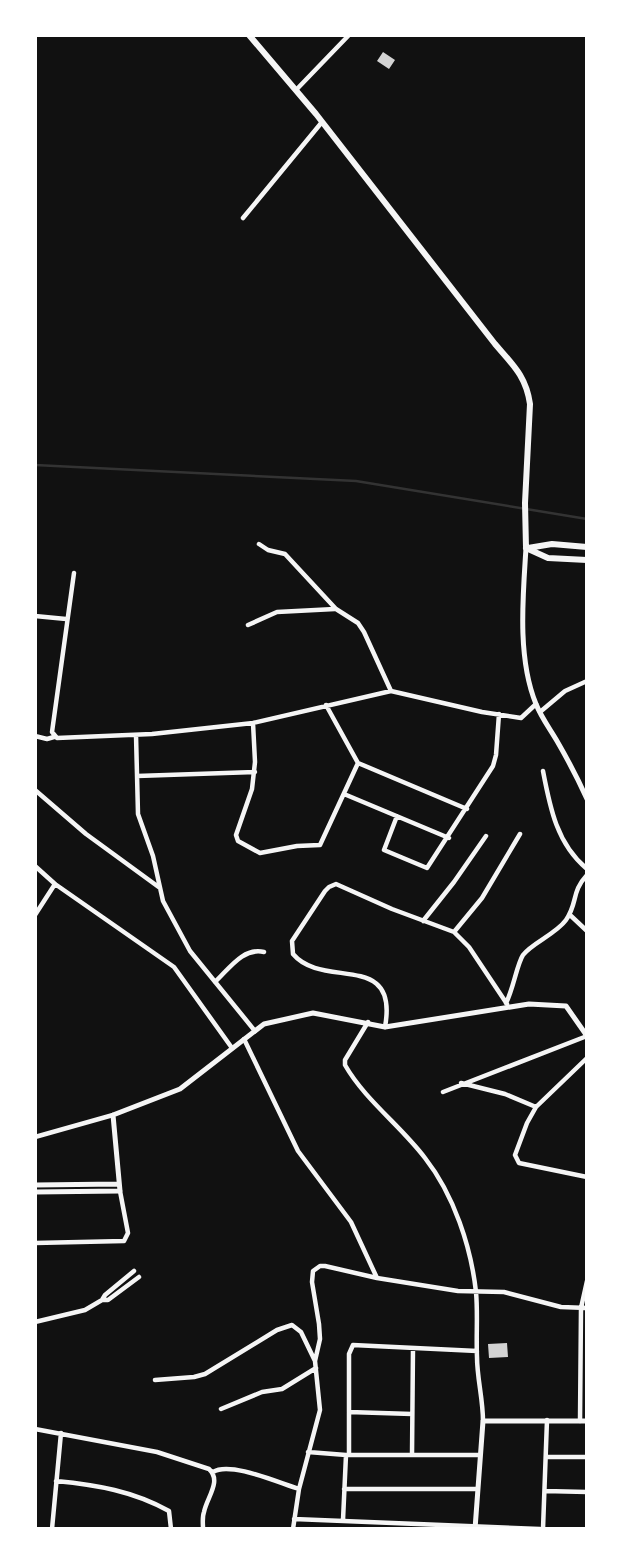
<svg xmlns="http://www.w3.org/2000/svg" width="622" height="1564" font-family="'Public Sans',sans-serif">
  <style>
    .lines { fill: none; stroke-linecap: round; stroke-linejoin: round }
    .stream { stroke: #333; stroke-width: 2.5 }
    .building { fill: #d3d3d3 }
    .minor { stroke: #f5f5f5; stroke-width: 4.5 }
    .tertiary { stroke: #f5f5f5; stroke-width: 5 }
    .secondary { stroke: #f5f5f5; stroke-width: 6 }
  </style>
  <rect width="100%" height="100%" fill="#111"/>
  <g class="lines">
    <path class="stream" d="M 35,465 L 356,481 L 587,519"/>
  </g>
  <path class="building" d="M 383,52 L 395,60 L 389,69 L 377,61 Z
    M 507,1343 L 508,1357 L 489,1358 L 488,1344 Z"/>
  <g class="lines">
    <path class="minor" d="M 296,90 L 349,35
      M 243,218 L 322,122
      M 259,544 L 268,550 L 285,554 L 336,609 L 358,623 L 364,632 L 391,691
      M 74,573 L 52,732 L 57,738 L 152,734 L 253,723 L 391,691 L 482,712 L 521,718 L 536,704
      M 35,616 L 66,619
      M 248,625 L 277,612 L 335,609
      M 540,712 L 565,691 L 587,681
      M 253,723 L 255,762 L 252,789 L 236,835 L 238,841 L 260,853 L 297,846 L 320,845 L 358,763 L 326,705
      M 136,735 L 138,814 L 153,856 L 163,901 L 190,951 L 255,1031
      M 35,736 L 47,739 L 54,737
      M 358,763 L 467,809
      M 543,771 C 550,808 557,844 587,869
      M 137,776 L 255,772
      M 35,790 L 86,834 L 160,888
      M 344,794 L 449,838
      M 397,816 L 384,850 L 427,868 L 493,766 L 496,755 L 499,714
      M 35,866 L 55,884 L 174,967 L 232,1048
      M 35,915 L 55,884
      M 570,915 L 587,931
      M 423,921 L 454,882 L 486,836
      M 454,932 L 469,947 L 507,1004
      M 215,982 C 229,969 243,947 264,952
      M 506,1003 C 513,990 517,964 523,955 C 532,943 556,934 566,920 C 578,903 571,892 587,875
      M 368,1022 L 345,1060 L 345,1065 C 365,1100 401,1126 425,1158 C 454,1195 471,1247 476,1292 C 478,1314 476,1335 477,1357 C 477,1378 483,1399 483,1421
      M 385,1027 C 399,950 323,990 293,954 L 292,941 L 325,891 L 329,887 L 336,884 L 392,909 L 454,932 L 482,898 L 520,834
      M 244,1039 L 298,1151 L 351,1222 L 377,1278 L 458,1291 L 504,1292 L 561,1307 L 587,1308
      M 587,1058 L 536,1107 L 527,1123 L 515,1155 L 519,1163 L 587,1177
      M 461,1083 L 505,1094 L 536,1107
      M 443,1092 L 587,1036
      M 35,1137 L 113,1115
      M 35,1243 L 124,1241 L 128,1233 L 120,1191
      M 134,1271 L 105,1295 L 102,1300 L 108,1300 L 139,1277
      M 35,1322 L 85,1310 L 102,1300
      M 155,1380 L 194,1377 L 205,1374 L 277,1330 L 292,1325 L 301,1332 L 315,1361
      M 221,1409 L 262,1392 L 282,1389 L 316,1368
      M 349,1412 L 412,1414
      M 580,1421 L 581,1308 L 587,1281
      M 35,1429 L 157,1452 L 209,1469 C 222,1481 207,1497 204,1512 C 202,1517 203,1523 203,1529
      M 308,1452 L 346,1455 L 479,1455
      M 349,1455 L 349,1354 L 353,1345 L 477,1351
      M 412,1455 L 413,1348
      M 547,1457 L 587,1457
      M 213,1472 C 230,1461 279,1483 299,1489
      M 56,1481 C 97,1485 133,1491 169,1511 L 171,1529
      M 344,1489 L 477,1489
      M 545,1491 L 587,1492
      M 294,1519 L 540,1529
      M 343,1520 L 346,1455
      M 52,1529 L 61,1433
      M 293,1529 L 299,1489 L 320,1410 L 315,1361 L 320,1339 L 319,1324 L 312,1282 L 313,1271 L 320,1266 L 325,1266 L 377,1278
      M 543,1529 L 547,1420"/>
    <path class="tertiary" d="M 526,548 C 523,596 517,658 536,704 C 541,717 550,729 557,741 C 568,760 578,779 587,799
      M 35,1185 L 119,1184
      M 35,1192 L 120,1191 L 113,1115 L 180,1089 L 264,1024 L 313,1013 L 385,1027 L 529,1004 L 566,1006 L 587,1036
      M 475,1529 L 483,1421 L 587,1421"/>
    <path class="secondary" d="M 249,35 L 316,114 L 495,344 C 513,365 526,376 530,404 L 525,503 L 526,548
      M 526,548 L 548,558 L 587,560
      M 528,548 L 552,544 L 587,547"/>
  </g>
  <rect width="622" height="1564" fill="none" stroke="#ffffff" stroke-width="74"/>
</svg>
